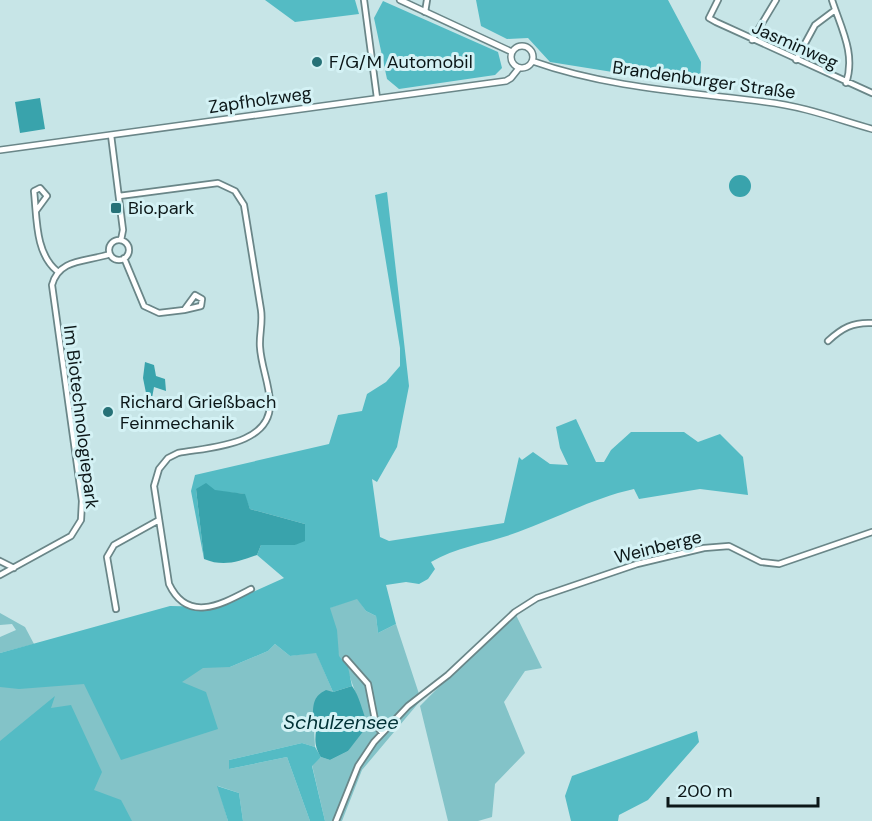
<svg xmlns="http://www.w3.org/2000/svg" width="872" height="821" font-family="'DM Sans',sans-serif">
  <style>
    .green { fill: #83c3c8 }
    .forest { fill: #54bbc4 }
    .water { fill: #39a3ac }
    .lines { fill: none; stroke-linecap: round; stroke-linejoin: round }
    .minor-casing { stroke: #6a8688; stroke-width: 8 }
    .tertiary-casing { stroke: #6a8688; stroke-width: 8 }
    .minor { stroke: #fff; stroke-width: 4.5 }
    .tertiary { stroke: #fff; stroke-width: 5 }
    .poi-dot { fill: #267177; stroke: #d4f2f5; stroke-width: 2 }
    .labels { text-anchor: middle; dominant-baseline: central; stroke-width: 6; stroke-linejoin: round; paint-order: stroke }
    .street-label { font-size: 18px; fill: #0c1718; stroke: #d4f2f5 }
    .poi-label { font-size: 18px; fill: #0c1718; stroke: #d4f2f5; text-anchor: start }
    .water-label { font-size: 20px; font-style: italic; fill: #003135; stroke: #d4f2f5 }
  </style>
  <rect width="100%" height="100%" fill="#c7e5e7"/>
  <path class="green" d="M 357,598 L 366,611 L 376,616 L 378,633 L 396,624 L 421,700 L 362,770 L 342,821 L 325,821 L 312,765 L 321,757 L 330,760 L 348,751 L 365,719 L 347,669 L 339,657 L 329,608 Z
    M 514,611 L 542,668 L 525,671 L 504,702 L 525,753 L 495,784 L 492,817 L 478,821 L 448,821 L 420,706 Z
    M 0,613 L 25,627 L 34,644 L 0,653 L 0,637 L 16,630 L 12,624 L 0,625 Z
    M 275,644 L 290,656 L 316,652 L 333,692 L 314,730 L 315,747 L 302,743 L 229,760 L 229,769 L 287,757 L 310,821 L 243,821 L 239,793 L 218,786 L 228,821 L 0,821 L 0,664 L 230,667 L 268,651 Z"/>
  <path class="forest" d="M 265,0 L 355,0 L 359,14 L 295,22 Z
    M 476,0 L 668,0 L 701,62 L 700,86 L 550,62 L 528,38 L 507,39 L 481,26 Z
    M 383,1 L 498,52 L 502,68 L 495,75 L 399,89 L 387,79 L 374,18 Z
    M 387,192 L 409,386 L 397,447 L 377,482 L 372,479 L 380,537 L 389,541 L 504,523 L 519,457 L 522,460 L 533,452 L 550,464 L 568,465 L 560,448 L 556,427 L 576,419 L 596,462 L 604,462 L 611,450 L 631,432 L 684,432 L 698,442 L 720,434 L 743,457 L 748,495 L 700,489 L 639,499 L 634,489 C 593,498 557,518 518,532 C 490,543 457,546 431,562 L 435,569 L 428,579 L 419,584 L 406,582 L 386,585 L 396,624 L 378,633 L 376,616 L 366,611 L 357,599 L 330,608 L 337,630 L 339,656 L 348,667 L 352,686 L 333,692 L 316,653 L 290,656 L 275,644 L 268,651 L 230,667 L 203,668 L 182,682 L 206,692 L 218,729 L 121,760 L 84,684 L 19,689 L 0,687 L 0,653 L 170,606 L 219,607 L 284,578 L 257,555 L 261,545 L 295,545 L 305,524 L 250,509 L 244,494 L 196,489 L 204,559 L 191,491 L 195,475 L 329,444 L 338,415 L 362,411 L 367,394 L 386,382 L 400,366 L 400,348 L 375,195 Z
    M 55,696 L 51,708 L 71,705 L 102,772 L 94,790 L 121,800 L 132,821 L 0,821 L 0,741 Z
    M 697,731 L 699,742 L 648,800 L 619,815 L 618,821 L 571,821 L 565,796 L 572,776 Z
    M 302,743 L 315,747 L 321,757 L 312,766 L 325,821 L 310,821 L 287,757 L 229,769 L 229,760 Z
    M 217,786 L 239,793 L 243,821 L 228,821 Z"/>
  <path class="water" d="M 40,98 L 45,129 L 20,133 L 15,102 Z
    M729 186a11 11 0 1 1 22 0a11 11 0 1 1-22 0Z
    M 145,362 L 154,365 L 156,376 L 165,379 L 166,391 L 154,387 L 152,398 L 147,398 L 143,378 Z
    M 206,483 L 215,490 L 245,494 L 250,509 L 305,524 L 305,541 L 295,545 L 261,545 L 257,555 C 238,562 223,567 204,559 L 196,489 Z
    M 352,686 C 360,697 362,711 368,725 L 348,751 L 330,760 L 321,757 C 312,743 316,734 318,719 L 313,716 C 313,703 314,696 326,690 L 333,692 Z"/>
  <g class="lines">
    <g class="minor-casing">
      <path id="minor" d="M 364,0 L 377,98
        M 718,0 L 709,18 L 716,22 L 872,93
        M 832,0 C 841,28 856,54 846,83
        M 425,12 L 427,0
        M 752,40 L 776,0
        M 796,60 L 815,25 L 835,10
        M 111,135 L 123,230 L 121,240
        M 119,196 L 218,183 L 235,191 L 244,205 L 261,310 C 263,323 259,335 260,347 C 261,365 269,383 270,402 C 272,446 209,447 178,453 L 168,458 L 159,469 L 154,486 L 169,584 C 188,624 222,604 251,589
        M 36,211 L 47,196 L 40,188 L 34,191 C 37,218 35,253 57,271
        M109 250a10 10 0 1 1 20 0a10 10 0 1 1-20 0Z
        M 124,258 L 144,306 L 159,313 L 184,310
        M 195,295 L 202,299 L 201,306 L 184,310 Z
        M 828,341 C 842,328 853,322 872,323
        M 0,561 L 14,568
        M 0,575 L 71,536 L 81,520 L 82,501 L 52,285 C 59,258 87,262 110,254
        M 116,609 L 107,557 L 114,545 L 159,520
        M 346,659 L 368,684 L 376,725 L 382,733
        M 336,821 L 358,766 L 374,742 L 408,706 L 448,675 L 515,612 L 537,598 L 637,564 L 704,548 L 729,546 L 761,562 L 779,564 L 872,532"/>
    </g>
    <g class="tertiary-casing">
      <path id="tertiary" d="M 400,0 L 512,52
        M511 57a11 11 0 1 1 22 0a11 11 0 1 1-22 0Z
        M 532,61 C 608,88 687,92 766,102 C 802,106 837,119 872,129
        M 0,150 L 506,81 L 511,78 L 519,68"/>
    </g>
    <use href="#minor" class="minor"/>
    <use href="#tertiary" class="tertiary"/>
  </g>
  <g class="poi-dot">
    <circle cx="317" cy="62" r="6"/>
    <rect x="110" y="202" width="12" height="12" rx="3"/>
    <circle cx="108" cy="412" r="6"/>
  </g>
  <g class="labels">
    <g class="street-label">
      <text transform="translate(795 45) rotate(24)">Jasminweg</text>
      <text transform="translate(704 80) rotate(8)">Brandenburger Straße</text>
      <text transform="translate(260 100) rotate(-8)">Zapfholzweg</text>
      <text transform="translate(81 417) rotate(83)">Im Biotechnologiepark</text>
      <text transform="translate(658 547) rotate(-14)">Weinberge</text>
    </g>
    <g class="poi-label">
      <text x="329" y="62">F/G/M Automobil</text>
      <text x="128" y="208">Bio.park</text>
      <text x="120" y="402">Richard Grießbach<tspan x="120" dy="21">Feinmechanik</tspan></text>
    </g>
    <g class="water-label">
      <text x="341" y="722">Schulzensee</text>
    </g>
  </g>
  <path d="M668 797v9h150v-9" fill="none" stroke="#0c1718" stroke-width="3"/>
  <text x="677" y="797" font-size="18" fill="#0c1718" stroke="#d4f2f5" stroke-width="4.5" paint-order="stroke">200 m</text>
</svg>
